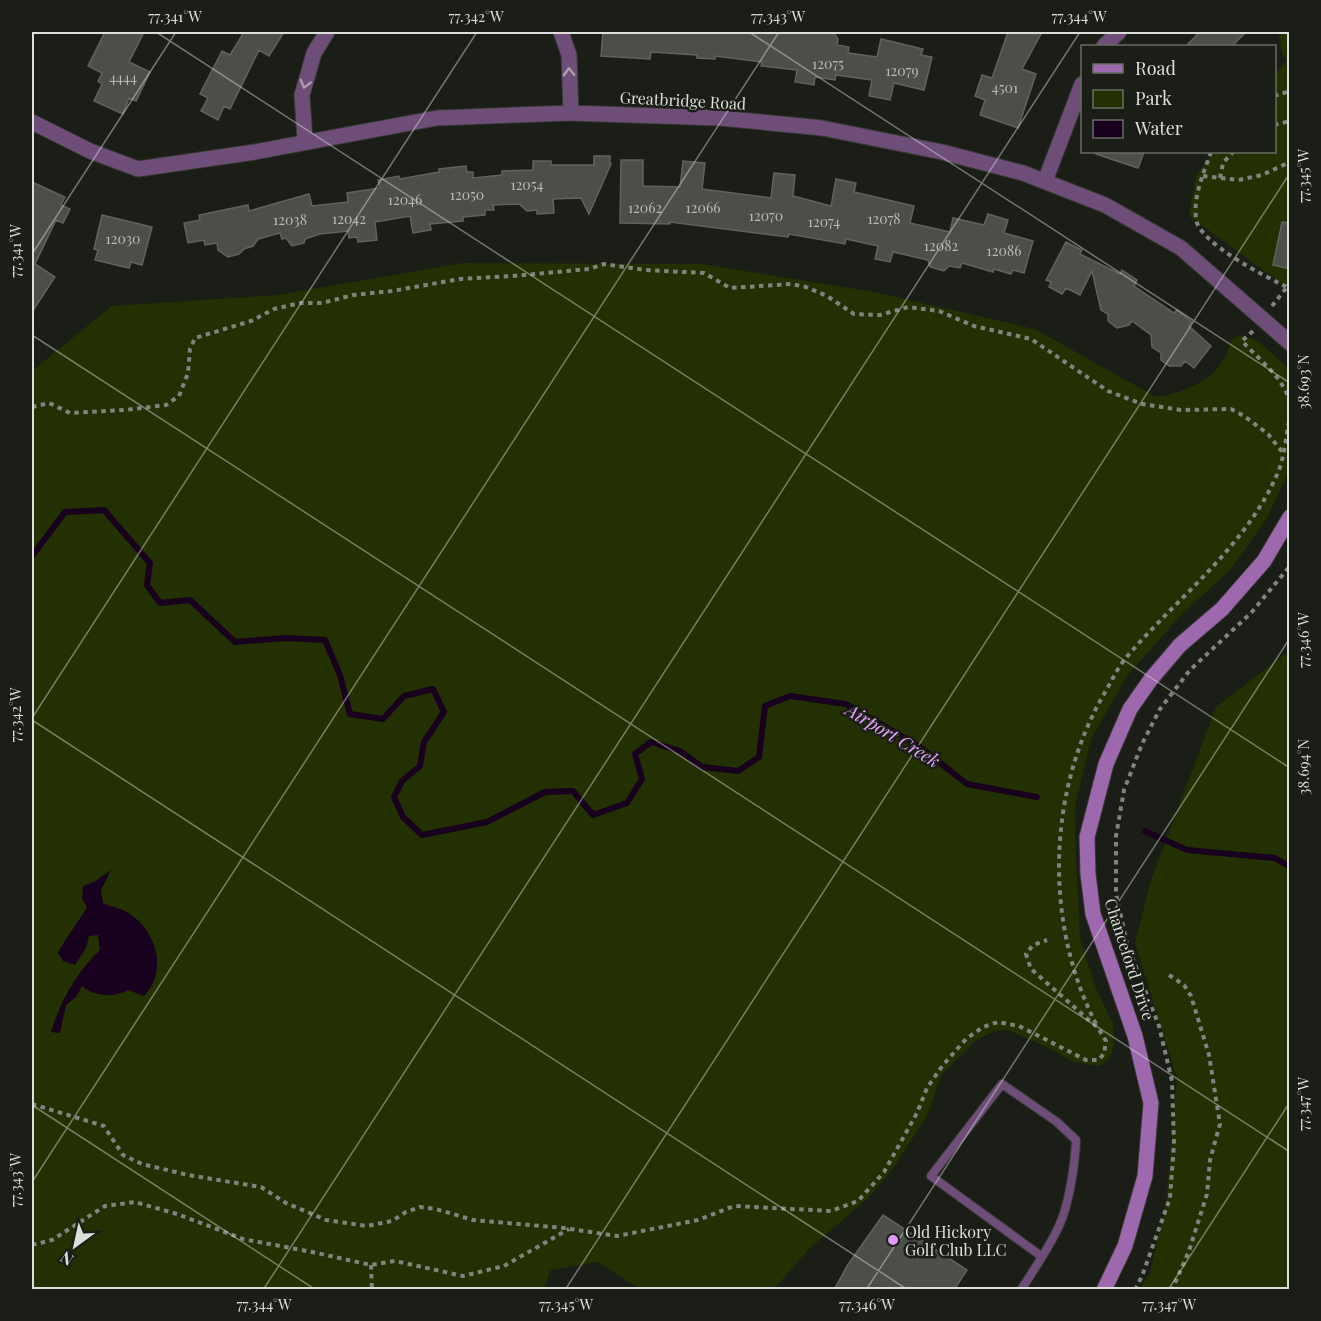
<svg xmlns="http://www.w3.org/2000/svg" width="1321" height="1321" font-family="'Playfair Display',serif">
  <style>
    .green { fill: #233001 }
    .water { fill: #17011e }
    .lines { fill: none; stroke-linecap: round; stroke-linejoin: round }
    .stream { stroke: #17011e; stroke-width: 6 }
    .building { fill: #4c4f48; stroke: #60635b; stroke-width: 1.5 }
    .lane-casing { stroke: #363932; stroke-width: 10 }
    .street-casing { stroke: #363932; stroke-width: 17 }
    .secondary-casing { stroke: #363932; stroke-width: 17 }
    .path { stroke: #81837e; stroke-width: 4; stroke-dasharray: 4.5 4.5; stroke-linecap: butt }
    .lane { stroke: #6e4d79; stroke-width: 8 }
    .street { stroke: #6e4d79; stroke-width: 15 }
    .secondary { stroke: #9d68ae; stroke-width: 15 }
    .oneway { stroke: #ab9dae }
    .ticks { fill: none; stroke: #dddfda; stroke-width: 1.5; stroke-opacity: 0.45 }
    .poi-dot { fill: #dd99f3; stroke: #1b1e17; stroke-width: 2 }
    .labels { text-anchor: middle; dominant-baseline: central; stroke-width: 5; stroke-linejoin: round; paint-order: stroke }
    .number-label { font-size: 14px; fill: #b9bbb6 }
    .street-label { font-size: 16px; fill: #dddfda; stroke: #1b1e17 }
    .poi-label { font-size: 16px; fill: #dddfda; stroke: #1b1e17; text-anchor: start }
    .water-label { font-size: 18px; font-style: italic; fill: #e9a3ff; stroke: #1b1e17 }
    .neatline { fill: none; stroke: #dddfda; stroke-width: 2 }
    .ticks-label { font-size: 15px; text-anchor: middle; fill: #dddfda }
  </style>
  <rect width="100%" height="100%" fill="#1b1e17"/>
  <path class="green" d="M 1278,32 L 1289,32 L 1289,289 L 1189,216 L 1196,176 L 1213,152 L 1274,152 L 1275,73 L 1287,61 L 1282,53 Z
    M 463,263 L 702,264 L 874,292 L 1035,329 L 1156,397 C 1189,392 1224,377 1231,340 L 1241,335 L 1258,341 L 1289,369 L 1289,471 L 1267,518 L 1231,569 L 1182,614 L 1127,676 L 1091,739 L 1075,806 L 1076,860 L 1080,938 L 1095,986 L 1113,1024 L 1114,1045 L 1110,1058 L 1100,1066 L 1073,1062 L 1055,1051 L 1008,1030 L 995,1031 L 975,1041 L 942,1074 L 927,1116 L 892,1170 L 868,1198 L 809,1249 L 774,1289 L 641,1289 L 597,1262 L 550,1270 L 544,1290 L 32,1289 L 32,371 L 112,306 L 278,295 Z
    M 1289,651 L 1289,1289 L 1140,1289 L 1150,1273 L 1166,1204 L 1177,1078 L 1135,943 L 1150,883 L 1216,707 Z"/>
  <path class="water" d="M 111,870 L 101,890 L 103,903 C 110,907 118,907 125,911 C 156,928 169,970 144,996 L 128,990 C 115,998 92,996 82,986 L 76,997 L 66,1005 L 60,1033 L 51,1032 C 61,1000 76,973 100,950 L 98,935 L 89,936 L 86,948 L 75,965 L 63,961 L 58,953 C 66,937 78,923 87,907 L 82,898 L 83,886 L 94,882 Z"/>
  <g class="lines">
    <path class="stream" d="M 32,556 L 65,512 L 104,510 L 150,563 L 147,585 L 160,603 L 190,600 L 235,642 L 286,638 L 325,640 L 340,675 L 350,714 L 383,719 L 404,696 L 433,689 L 444,712 L 424,742 L 420,766 L 402,781 L 394,797 L 403,817 L 422,835 L 487,822 L 545,792 L 573,791 L 593,815 L 627,803 L 642,779 L 635,754 L 651,742 L 680,751 L 702,767 L 738,771 L 759,757 L 765,706 L 790,696 L 846,704 L 920,747 L 967,784 L 1037,797
      M 1145,831 L 1187,850 L 1275,858 L 1290,867"/>
  </g>
  <path class="building" d="M 105,32 L 144,32 L 129,62 L 150,72 L 136,101 L 129,98 L 123,114 L 94,101 L 102,84 L 98,81 L 102,73 L 88,66 Z
    M 244,32 L 284,32 L 269,56 L 259,50 L 230,109 L 224,106 L 218,120 L 201,111 L 208,98 L 200,94 L 222,51 L 230,55 Z
    M 603,32 L 786,32 L 802,33 L 805,32 L 833,32 L 838,39 L 837,45 L 849,47 L 848,53 L 877,57 L 881,39 L 923,49 L 921,55 L 932,57 L 924,90 L 894,83 L 890,100 L 869,96 L 872,80 L 836,75 L 835,80 L 815,77 L 814,85 L 795,82 L 797,70 L 761,66 L 762,62 L 715,56 L 715,59 L 697,58 L 697,55 L 651,52 L 650,59 L 601,56 Z
    M 1008,32 L 1042,32 L 1022,69 L 1036,74 L 1018,128 L 980,115 L 985,100 L 975,96 L 982,75 L 992,78 Z
    M 1200,32 L 1246,32 L 1232,46 L 1186,46 Z
    M 1097,152 L 1144,152 L 1138,168 L 1096,154 Z
    M 594,156 L 610,156 L 610,164 L 611,164 L 589,214 L 581,198 L 553,199 L 554,213 L 537,214 L 537,210 L 527,211 L 519,204 L 493,205 L 494,210 L 485,210 L 485,215 L 463,217 L 463,221 L 430,224 L 431,230 L 413,233 L 410,216 L 375,222 L 377,240 L 358,242 L 357,237 L 349,238 L 348,231 L 320,234 L 305,239 L 304,243 L 292,246 L 286,238 L 282,239 L 280,233 L 258,239 L 253,246 L 244,249 L 239,254 L 228,257 L 218,250 L 217,243 L 205,245 L 204,240 L 188,243 L 184,223 L 200,220 L 199,215 L 248,205 L 249,211 L 309,194 L 312,206 L 348,202 L 347,193 L 380,188 L 378,180 L 399,176 L 400,179 L 439,172 L 439,169 L 466,166 L 467,172 L 473,172 L 473,178 L 502,175 L 502,171 L 533,170 L 533,161 L 551,161 L 551,165 L 594,165 Z
    M 621,160 L 643,160 L 643,186 L 680,187 L 683,161 L 705,163 L 702,189 L 771,198 L 774,173 L 795,175 L 793,196 L 831,206 L 836,179 L 856,183 L 854,192 L 914,206 L 910,223 L 950,232 L 953,218 L 984,225 L 988,214 L 1008,220 L 1004,233 L 1033,241 L 1024,273 L 1013,270 L 1011,274 L 994,269 L 993,272 L 962,263 L 960,268 L 949,266 L 944,271 L 930,267 L 928,260 L 893,252 L 890,262 L 875,259 L 878,246 L 846,239 L 845,244 L 789,234 L 788,237 L 670,222 L 670,224 L 620,223 Z
    M 32,182 L 65,197 L 61,205 L 70,209 L 63,223 L 56,220 L 35,264 L 55,277 L 32,312 Z
    M 102,215 L 152,227 L 142,265 L 131,262 L 129,268 L 95,260 L 98,250 L 94,249 Z
    M 1282,222 L 1290,223 L 1290,269 L 1273,265 Z
    M 1066,242 L 1082,250 L 1080,254 L 1120,274 L 1122,270 L 1137,280 L 1134,286 L 1174,313 L 1177,310 L 1192,322 L 1189,326 L 1211,346 L 1194,368 L 1185,361 L 1181,366 L 1169,366 L 1161,360 L 1161,353 L 1152,347 L 1151,335 L 1132,321 L 1129,325 L 1117,328 L 1108,321 L 1108,314 L 1101,310 L 1092,271 L 1080,295 L 1066,288 L 1062,294 L 1049,287 L 1051,282 L 1046,280 Z
    M 883,1215 L 967,1270 L 954,1290 L 834,1290 L 847,1266 Z"/>
  <g class="lines">
    <g class="lane-casing">
      <path id="lane" d="M 1021,1290 C 1034,1269 1049,1248 1059,1226 C 1069,1205 1075,1164 1076,1140 L 1057,1122 L 1002,1084 L 931,1176 L 1041,1256"/>
    </g>
    <g class="street-casing">
      <path id="street" d="M 561,32 L 569,55 L 571,113
        M 1104,46 L 1119,32
        M 32,122 L 90,151 L 138,169 L 255,152 L 437,118 L 571,113 L 720,118 L 822,128 L 942,152 L 1023,173 L 1105,205 L 1181,248 L 1290,343
        M 305,141 L 302,95 L 314,53 L 327,32
        M 1045,181 L 1082,84"/>
    </g>
    <g class="secondary-casing">
      <path id="secondary" d="M 1104,1290 L 1125,1246 L 1145,1176 L 1151,1103 L 1135,1036 L 1093,914 L 1088,874 L 1087,837 L 1106,764 L 1130,709 L 1151,679 L 1180,645 L 1222,609 L 1264,561 L 1290,517"/>
    </g>
    <path class="path" d="M 1274,96 L 1290,91
      M 1274,125 L 1290,121
      M 1211,152 C 1204,172 1193,196 1196,219 C 1199,243 1266,277 1287,287
      M 1203,176 L 1238,180 L 1262,175 L 1290,162
      M 1220,178 L 1223,163 L 1233,152
      M 1272,306 L 1287,287 L 1290,289
      M 1253,331 L 1242,341 C 1259,360 1285,378 1290,404
      M 32,407 L 49,403 L 70,413 L 125,410 L 166,405 L 179,396 L 188,373 L 190,349 L 195,338 L 251,321 L 274,309 L 300,303 L 322,303 L 353,295 L 392,291 L 460,279 L 513,276 L 589,269 L 604,264 L 645,270 L 704,273 L 730,288 L 791,284 L 806,287 L 827,296 L 854,314 L 880,315 L 908,307 L 939,311 L 974,326 L 1031,339 L 1108,391 L 1142,404 L 1181,410 L 1231,409 L 1244,416 L 1268,434 L 1283,453
      M 1169,975 L 1184,985 L 1191,996 L 1209,1055 L 1220,1124 L 1210,1160 L 1207,1194 L 1189,1251 L 1172,1290
      M 1096,1024 C 1044,923 1047,792 1104,694 C 1111,682 1117,669 1125,659 C 1177,597 1247,547 1279,470 C 1285,454 1286,434 1290,417
      M 32,1104 L 104,1126 L 123,1155 L 142,1164 L 188,1175 L 261,1187 L 286,1203 L 326,1220 L 367,1226 L 392,1221 L 406,1212 L 420,1207 L 436,1209 L 473,1220 L 564,1228 L 617,1236 L 698,1220 L 734,1206 L 831,1211 L 858,1201 L 884,1172 L 917,1113 L 927,1088 L 943,1065 L 966,1039 L 983,1027 L 998,1022 L 1019,1026 L 1086,1060 L 1098,1060 L 1104,1054 L 1106,1041 L 1098,1028 L 1031,969 L 1026,954 L 1033,945 L 1047,940
      M 32,1245 L 52,1240 L 105,1206 L 135,1202 L 177,1214 L 243,1239 L 312,1252 L 371,1265 L 395,1261 L 463,1276 L 504,1266 L 569,1229
      M 371,1265 L 372,1290
      M 1135,1290 L 1142,1276 L 1170,1198 L 1174,1144 L 1172,1081 L 1159,1026 L 1127,944 L 1116,894 L 1116,836 L 1124,790 L 1142,744 L 1160,709 L 1190,670 L 1251,613 L 1290,566"/>
    <use href="#lane" class="lane"/>
    <use href="#street" class="street"/>
    <use href="#secondary" class="secondary"/>
  </g>
  <defs><path id="oneway-chevron" d="M-2-3.5L2.5 0L-2 3.5" fill="none" stroke-width="1.6" stroke-linecap="round" stroke-linejoin="round" transform="scale(1.5)"/></defs>
  <g class="oneway">
    <use href="#oneway-chevron" transform="translate(569 72) rotate(-92)"/>
    <use href="#oneway-chevron" transform="translate(305 84) rotate(105)"/>
  </g>
  <path class="ticks" d="M 156,32 L 1290,768M 749,32 L 1290,383M 32,254 L 176,32M 32,335 L 1290,1152M 32,718 L 477,32M 32,720 L 908,1290M 32,1105 L 316,1290M 32,1182 L 779,32M 263,1290 L 1080,32M 565,1290 L 1290,173M 866,1290 L 1290,638M 1168,1290 L 1290,1102"/>
  <circle class="poi-dot" cx="893" cy="1240" r="6"/>
  <g class="labels">
    <g class="number-label">
      <text x="828" y="63">12075</text>
      <text x="902" y="70">12079</text>
      <text x="123" y="77">4444</text>
      <text x="1005" y="87">4501</text>
      <text x="527" y="184">12054</text>
      <text x="467" y="194">12050</text>
      <text x="405" y="199">12046</text>
      <text x="645" y="207">12062</text>
      <text x="703" y="207">12066</text>
      <text x="766" y="215">12070</text>
      <text x="349" y="218">12042</text>
      <text x="884" y="218">12078</text>
      <text x="290" y="219">12038</text>
      <text x="824" y="221">12074</text>
      <text x="123" y="238">12030</text>
      <text x="941" y="245">12082</text>
      <text x="1004" y="250">12086</text>
    </g>
    <g class="street-label">
      <text transform="translate(683 100) rotate(3)">Greatbridge Road</text>
      <text transform="translate(1130 959) rotate(72)">Chanceford Drive</text>
    </g>
    <g class="poi-label">
      <text x="905" y="1231">Old Hickory<tspan x="905" dy="18">Golf Club LLC</tspan></text>
    </g>
    <g class="water-label">
      <text transform="translate(893 735) rotate(31)">Airport Creek</text>
    </g>
  </g>
  <rect width="1321" height="1321" fill="none" stroke="#1b1e17" stroke-width="66"/>
  <rect x="1081" y="45" width="195" height="108" fill="#1b1e17" stroke="#696b65" stroke-width="1.5"/>
  <rect x="1093" y="64" width="30" height="9" fill="#9d68ae" stroke="#696b65" stroke-width="1.5"/>
  <text x="1135" y="75" font-size="18" fill="#dddfda">Road</text>
  <rect x="1093" y="90" width="30" height="18" fill="#233001" stroke="#696b65" stroke-width="1.5"/>
  <text x="1135" y="105" font-size="18" fill="#dddfda">Park</text>
  <rect x="1093" y="120" width="30" height="18" fill="#17011e" stroke="#696b65" stroke-width="1.5"/>
  <text x="1135" y="135" font-size="18" fill="#dddfda">Water</text>
  <g transform="translate(75 1246) rotate(213)" stroke="#1b1e17" stroke-width="4.5" paint-order="stroke">
  <path d="M0-4.5L10 22L0 15L-10 22Z" fill="#dddfda"/>
  <text y="-9" font-size="16" font-weight="bold" text-anchor="middle" fill="#dddfda">N</text>
  </g>
  <rect x="33" y="33" width="1255" height="1255" class="neatline"/>
  <g class="ticks-label">
    <text x="175" y="22">77.341°W</text>
    <text x="476" y="22">77.342°W</text>
    <text x="778" y="22">77.343°W</text>
    <text x="1079" y="22">77.344°W</text>
    <text transform="translate(1304 176) rotate(-90)" y="5">77.345°W</text>
    <text transform="translate(16 251) rotate(-90)" y="5">77.341°W</text>
    <text transform="translate(1304 382) rotate(-90)" y="5">38.693°N</text>
    <text transform="translate(1304 640) rotate(-90)" y="5">77.346°W</text>
    <text transform="translate(16 715) rotate(-90)" y="5">77.342°W</text>
    <text transform="translate(1304 767) rotate(-90)" y="5">38.694°N</text>
    <text transform="translate(1304 1104) rotate(-90)" y="5">77.347°W</text>
    <text transform="translate(16 1180) rotate(-90)" y="5">77.343°W</text>
    <text x="264" y="1310">77.344°W</text>
    <text x="566" y="1310">77.345°W</text>
    <text x="867" y="1310">77.346°W</text>
    <text x="1169" y="1310">77.347°W</text>
  </g>
</svg>
